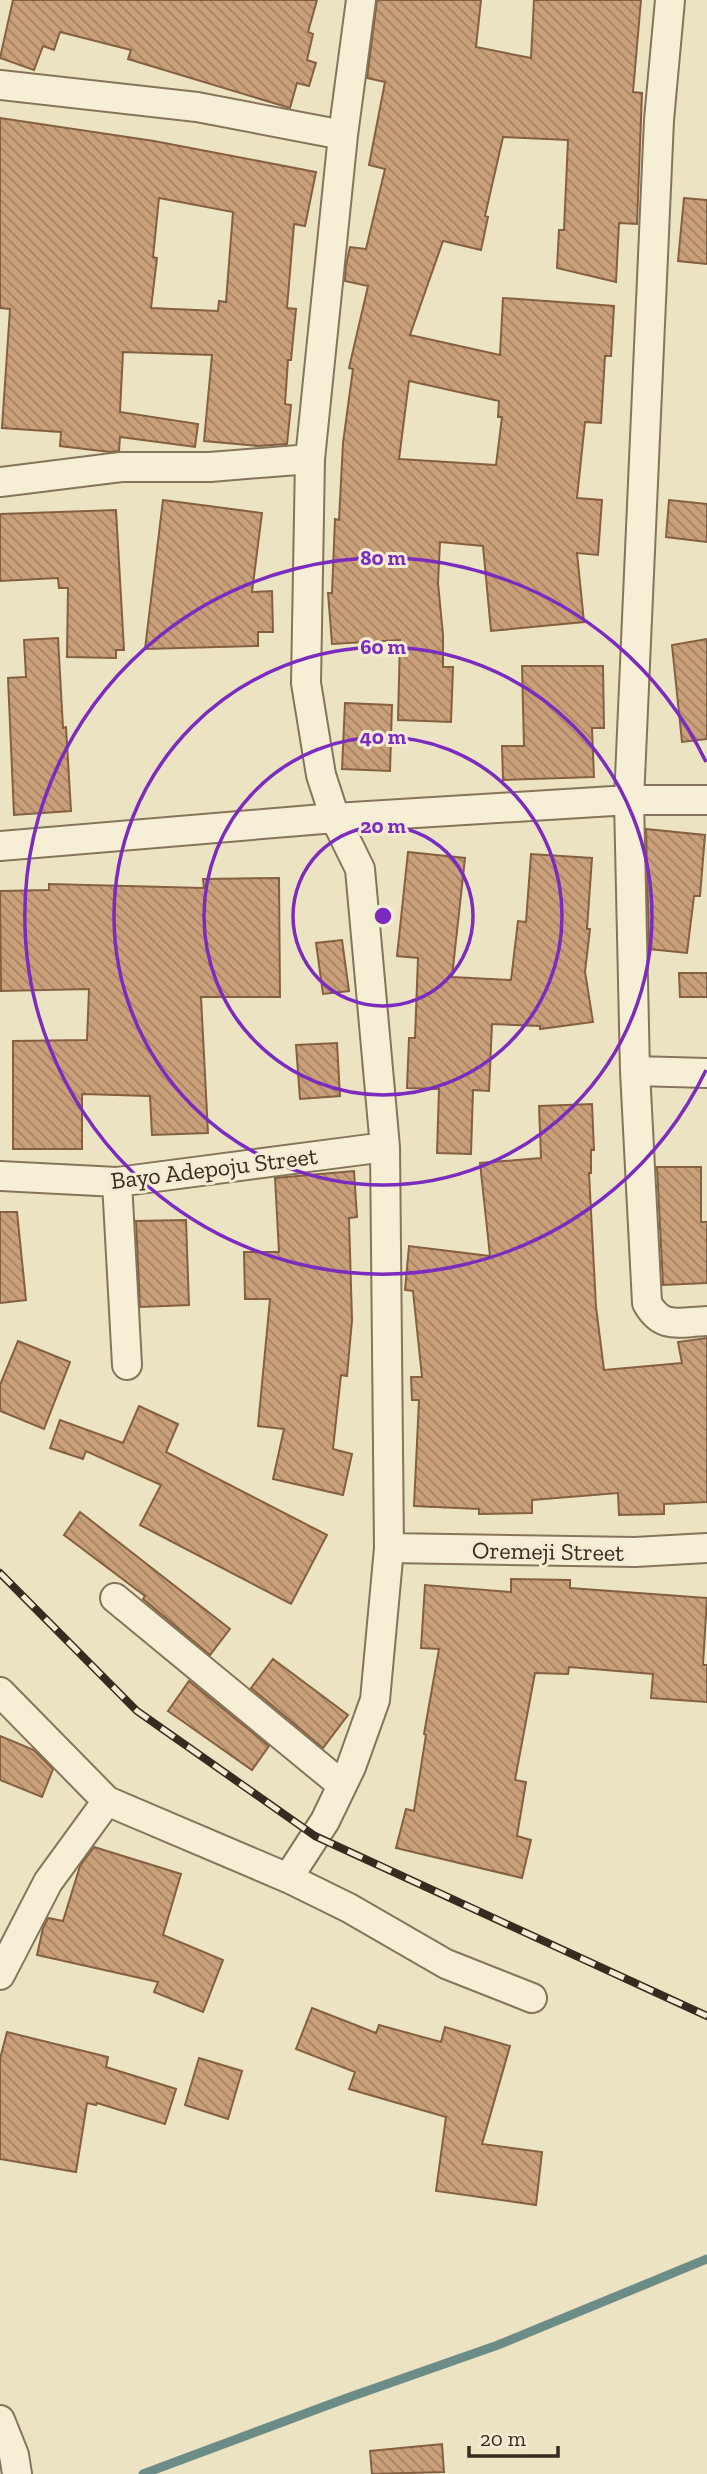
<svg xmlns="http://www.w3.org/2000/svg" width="707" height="2474" font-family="'Zilla Slab',serif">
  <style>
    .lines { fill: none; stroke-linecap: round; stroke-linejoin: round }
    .stream { stroke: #6c8d87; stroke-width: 9 }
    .building { fill: url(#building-back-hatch); stroke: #846041; stroke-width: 2; fill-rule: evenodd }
    .street-casing { stroke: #86745a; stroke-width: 32 }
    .street { stroke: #f7efd5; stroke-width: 28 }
    .rail-casing { stroke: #362b1e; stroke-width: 8 }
    .rail { stroke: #f4ecd2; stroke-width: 5; stroke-dasharray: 16; stroke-linecap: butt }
    .ring { fill: none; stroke: #7b2cbf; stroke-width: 3.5 }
    .labels { text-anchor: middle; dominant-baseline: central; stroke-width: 6; stroke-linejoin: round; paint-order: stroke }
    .street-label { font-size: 24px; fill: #362b1e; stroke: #f4ecd2 }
    .centre { fill: #7b2cbf; stroke: #f4ecd2; stroke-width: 3.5 }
    .ring-label { font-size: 21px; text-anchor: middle; font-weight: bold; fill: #7b2cbf; stroke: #f4ecd2; stroke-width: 6; stroke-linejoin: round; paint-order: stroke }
  </style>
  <defs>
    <pattern id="building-back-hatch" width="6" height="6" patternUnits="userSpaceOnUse" patternTransform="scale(1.75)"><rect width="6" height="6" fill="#c9a07a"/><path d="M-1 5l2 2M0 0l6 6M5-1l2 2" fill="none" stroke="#a48363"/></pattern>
  </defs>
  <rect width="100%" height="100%" fill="#ece3c3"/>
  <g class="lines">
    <path class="stream" d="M 143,2474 L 347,2398 L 498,2345 L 707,2259"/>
  </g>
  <path class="building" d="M 13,0 L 317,0 L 308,32 L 313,34 L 307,60 L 316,63 L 309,86 L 297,83 L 290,108 L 128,59 L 131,50 L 60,32 L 54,50 L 43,46 L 34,70 L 0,58 Z
    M 377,0 L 481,0 L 476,47 L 531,58 L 534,0 L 641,0 L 633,92 L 642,93 L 637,224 L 619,223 L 616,282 L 557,268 L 559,230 L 564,230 L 568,140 L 503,137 L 485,216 L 488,217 L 481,250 L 443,241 L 410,335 L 500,355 L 503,298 L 614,306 L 611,356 L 605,356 L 601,423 L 585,422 L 577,498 L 602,500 L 598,555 L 577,553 L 584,622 L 491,631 L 483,546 L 440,542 L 438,583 L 443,635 L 443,667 L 453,667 L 451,722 L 398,720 L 400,640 L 332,644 L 328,593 L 332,593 L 335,519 L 339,520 L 343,443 L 353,369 L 349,368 L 368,286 L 345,281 L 346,265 L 350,247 L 366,249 L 385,169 L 369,165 L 385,82 L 367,78 ZM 409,381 L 499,401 L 498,417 L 502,417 L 496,465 L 399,459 Z
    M 0,118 L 154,141 L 316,172 L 305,226 L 294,224 L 287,308 L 296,309 L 291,360 L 288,360 L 285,404 L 291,405 L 287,444 L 258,446 L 204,441 L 212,355 L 123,352 L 120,412 L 198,424 L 195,447 L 120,437 L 119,451 L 110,452 L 60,446 L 61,432 L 2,428 L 10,309 L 0,308 ZM 159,198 L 233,212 L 226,302 L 219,301 L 218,311 L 151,308 L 157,258 L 153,257 Z
    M 684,198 L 707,200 L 707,264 L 678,261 Z
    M 163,500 L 262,513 L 252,592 L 272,591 L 273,632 L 258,632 L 258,646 L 145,649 Z
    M 669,500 L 707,504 L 707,542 L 666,537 Z
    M 116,510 L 124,650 L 116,650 L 116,658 L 67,657 L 68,588 L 59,588 L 58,578 L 0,581 L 0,514 Z
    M 58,638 L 63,728 L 66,727 L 71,811 L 14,815 L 8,678 L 26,677 L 24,640 Z
    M 707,639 L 707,739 L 682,742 L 672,645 Z
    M 522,666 L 603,666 L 604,728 L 592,728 L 594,777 L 503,780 L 502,746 L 524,746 Z
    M 345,703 L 392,705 L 390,771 L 342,769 Z
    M 646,829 L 705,835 L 700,896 L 694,896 L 687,953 L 649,949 Z
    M 408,852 L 465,858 L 452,977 L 511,980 L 518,921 L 526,922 L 531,854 L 592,858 L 587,929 L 590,929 L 585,972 L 593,1022 L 540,1029 L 540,1026 L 492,1024 L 489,1091 L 473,1090 L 471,1154 L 437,1153 L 439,1089 L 407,1088 L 409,1038 L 415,1038 L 418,958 L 397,956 Z
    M 279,878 L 280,997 L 201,997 L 208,1133 L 152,1135 L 150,1096 L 82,1094 L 82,1149 L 13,1149 L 13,1041 L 87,1040 L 89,989 L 1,991 L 0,891 L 49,890 L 49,884 L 204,888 L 203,879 Z
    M 342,940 L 349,991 L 323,994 L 316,943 Z
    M 679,973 L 707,973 L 707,997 L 680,997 Z
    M 337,1043 L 340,1096 L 300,1099 L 296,1045 Z
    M 592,1104 L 594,1150 L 591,1150 L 591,1173 L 589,1173 L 596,1307 L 604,1370 L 682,1363 L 678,1342 L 707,1338 L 707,1502 L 664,1504 L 664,1514 L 619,1515 L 618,1493 L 532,1500 L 532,1513 L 479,1514 L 479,1509 L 414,1506 L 419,1400 L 412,1400 L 411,1377 L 422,1377 L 413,1291 L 405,1290 L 409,1246 L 490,1256 L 480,1163 L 541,1158 L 539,1106 Z
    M 657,1167 L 701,1167 L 701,1222 L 707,1222 L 707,1283 L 663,1285 Z
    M 354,1171 L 357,1217 L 349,1218 L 352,1320 L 347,1376 L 341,1375 L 333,1449 L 352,1454 L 343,1495 L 273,1479 L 284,1429 L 258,1426 L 270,1299 L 245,1299 L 244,1252 L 279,1252 L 275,1178 Z
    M 0,1212 L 17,1212 L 26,1300 L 0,1303 Z
    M 186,1220 L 189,1305 L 140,1307 L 136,1221 Z
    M 18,1341 L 70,1362 L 44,1429 L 0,1411 L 0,1385 Z
    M 139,1406 L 178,1424 L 166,1452 L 327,1535 L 291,1604 L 140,1525 L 161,1485 L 86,1451 L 83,1459 L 50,1448 L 60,1420 L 123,1443 Z
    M 80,1512 L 230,1629 L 210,1655 L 143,1599 L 145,1596 L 64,1535 Z
    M 511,1579 L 570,1580 L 570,1588 L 707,1598 L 703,1665 L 707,1665 L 707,1702 L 651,1698 L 653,1674 L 569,1667 L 568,1674 L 535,1673 L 515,1780 L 526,1782 L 517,1836 L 531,1840 L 522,1878 L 396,1848 L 406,1809 L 414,1811 L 426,1735 L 424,1734 L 439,1649 L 421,1648 L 425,1585 L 511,1592 Z
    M 273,1659 L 348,1715 L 323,1748 L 251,1688 Z
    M 189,1681 L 269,1746 L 252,1770 L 168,1711 Z
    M 0,1736 L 34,1750 L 53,1769 L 42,1797 L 0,1780 Z
    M 94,1847 L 181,1874 L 163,1935 L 223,1960 L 203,2012 L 154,1992 L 158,1982 L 37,1955 L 43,1928 L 48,1918 L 63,1921 L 80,1866 Z
    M 312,2008 L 376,2033 L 379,2025 L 441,2042 L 445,2027 L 510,2046 L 482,2144 L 542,2152 L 536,2205 L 436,2191 L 446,2117 L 349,2089 L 355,2072 L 296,2049 Z
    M 7,2032 L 108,2057 L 106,2067 L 176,2089 L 165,2124 L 97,2103 L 96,2105 L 87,2103 L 76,2172 L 0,2159 L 0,2059 Z
    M 199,2058 L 242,2071 L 228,2119 L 185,2105 Z
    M 442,2444 L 444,2472 L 372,2474 L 370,2451 Z"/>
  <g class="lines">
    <g class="street-casing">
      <path id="street" d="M 670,0 L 659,120 L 629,800 L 635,1071 L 647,1303 C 662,1330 679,1322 707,1321
        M 0,85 L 197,107 L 343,135
        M 0,482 L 121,467 L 210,467 L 310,459
        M 0,846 L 335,818 L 629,800 L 707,800
        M 635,1071 L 707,1073
        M 0,1176 L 117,1182 L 385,1147
        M 117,1182 L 127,1365
        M 389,1548 L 635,1552 L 707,1548
        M 115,1598 L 342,1785
        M 0,1692 L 107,1801 L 288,1878 L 349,1908 L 446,1964 L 532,1998
        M 288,1878 L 325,1821 L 351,1767 L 375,1700 L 389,1548 L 385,1147 L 360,869 L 335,818 L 321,775 L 306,683 L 310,459 L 343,135 L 361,0
        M 0,1975 L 48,1882 L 107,1801
        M 0,2420 L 14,2455 L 17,2474"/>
    </g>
    <use href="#street" class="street"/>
    <g class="rail-casing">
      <path id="rail" d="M 0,1573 L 137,1711 L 315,1836 L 707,2016"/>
    </g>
    <use href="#rail" class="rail"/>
  </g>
  <g class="ring">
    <circle cx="383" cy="916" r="90"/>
    <circle cx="383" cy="916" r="179"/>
    <circle cx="383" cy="916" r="269"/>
    <path d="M706 1070A358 358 0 1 1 706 762"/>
  </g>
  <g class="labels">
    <g class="street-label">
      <text transform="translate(214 1168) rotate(-7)">Bayo Adepoju Street</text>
      <text transform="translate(548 1551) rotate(1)">Oremeji Street</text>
    </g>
  </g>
  <circle cx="383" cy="916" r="10" class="centre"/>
  <g class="ring-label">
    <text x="383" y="565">80 m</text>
    <text x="383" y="654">60 m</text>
    <text x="383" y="744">40 m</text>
    <text x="383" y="833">20 m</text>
  </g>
  <path d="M469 2446v10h89v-10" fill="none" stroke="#362b1e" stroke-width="3.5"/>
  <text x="480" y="2446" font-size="21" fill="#362b1e" stroke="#f4ecd2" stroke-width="5" paint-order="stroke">20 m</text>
</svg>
